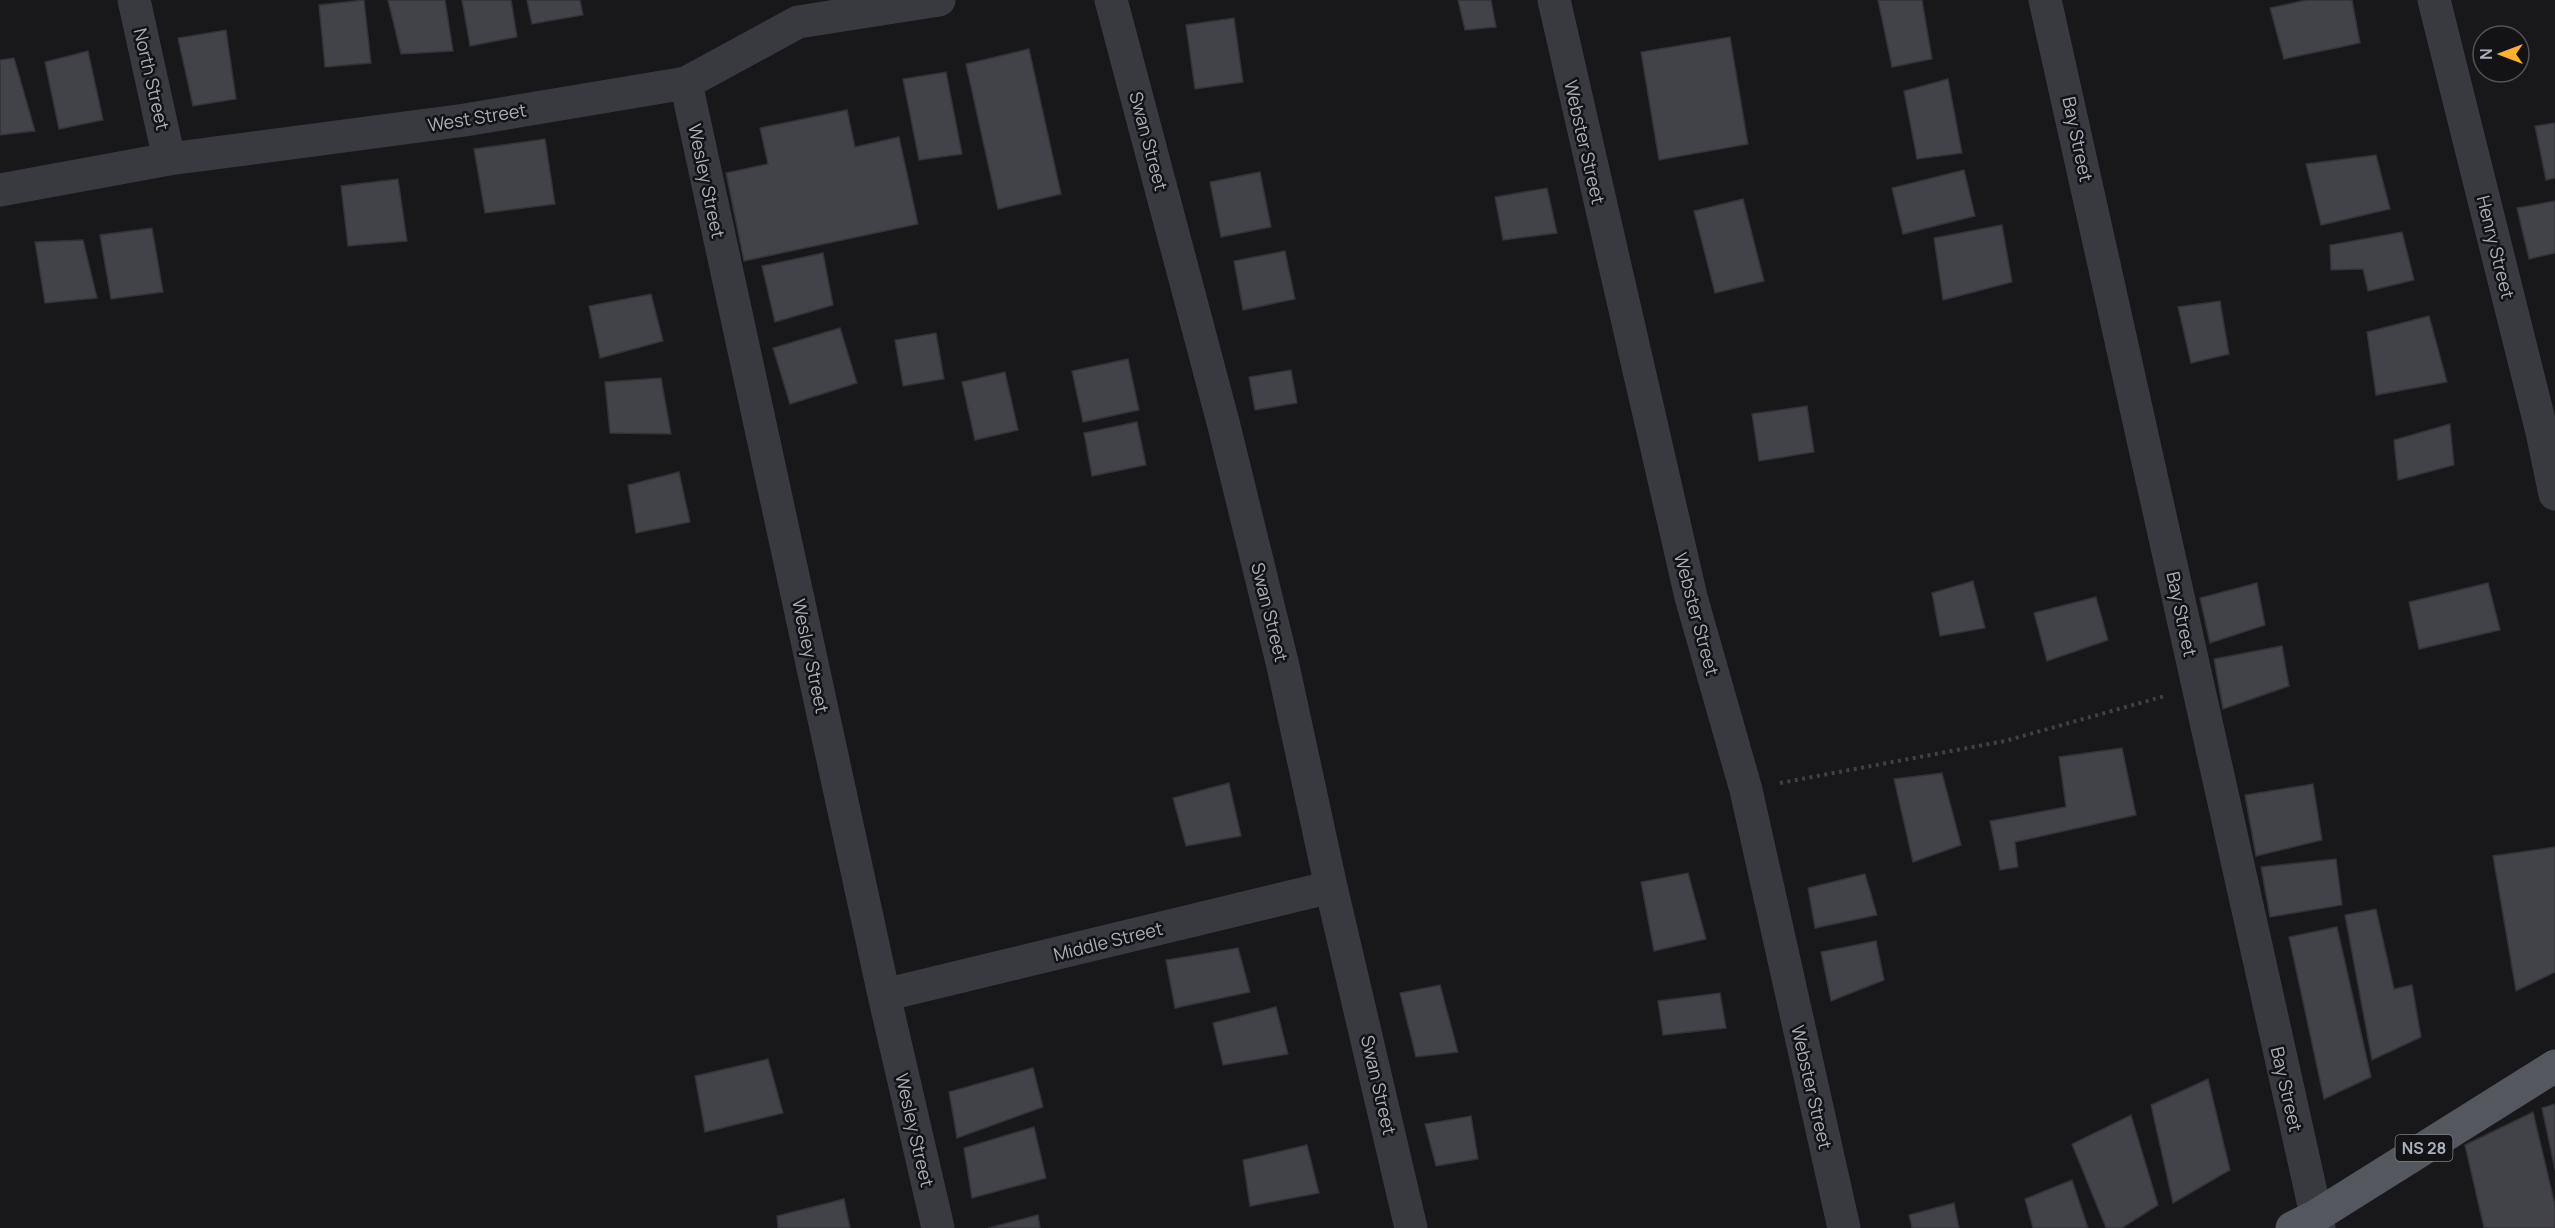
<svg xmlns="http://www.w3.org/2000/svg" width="2555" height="1228" font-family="Manrope,sans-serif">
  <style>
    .building { fill: #424348; stroke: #323237; stroke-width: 1.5 }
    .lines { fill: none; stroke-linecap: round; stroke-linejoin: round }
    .path { stroke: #3f4147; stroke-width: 4; stroke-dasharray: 3 4.5; stroke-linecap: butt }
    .minor { stroke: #393a40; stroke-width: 33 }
    .primary { stroke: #55575f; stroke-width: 33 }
    .labels { text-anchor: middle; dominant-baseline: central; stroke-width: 5; stroke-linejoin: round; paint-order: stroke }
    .shield { fill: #131316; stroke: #7d818a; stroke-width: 1.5 }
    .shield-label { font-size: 16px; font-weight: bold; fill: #aab0bb }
    .street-label { font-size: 18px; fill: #aab0bb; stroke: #131316 }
  </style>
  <rect width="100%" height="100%" fill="#18181b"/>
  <path class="building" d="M 364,0 L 371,63 L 325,67 L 319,5 Z
    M 388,0 L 445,0 L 453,51 L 401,54 Z
    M 462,0 L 511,0 L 517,37 L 470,46 Z
    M 527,0 L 580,0 L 583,15 L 532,24 Z
    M 1458,0 L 1491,0 L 1496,27 L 1465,30 Z
    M 1878,0 L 1922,0 L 1932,59 L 1892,67 Z
    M 2307,0 L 2352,0 L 2360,43 L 2284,59 L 2270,8 Z
    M 1234,18 L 1243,82 L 1195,89 L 1186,25 Z
    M 226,30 L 236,99 L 193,106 L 178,38 Z
    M 1730,37 L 1748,144 L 1659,160 L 1641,52 Z
    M 1029,49 L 1061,194 L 998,209 L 966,64 Z
    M 88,51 L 103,120 L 59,129 L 45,62 Z
    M 14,58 L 35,131 L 0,135 L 0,60 Z
    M 946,72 L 962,154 L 919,160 L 903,79 Z
    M 1948,79 L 1962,153 L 1917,159 L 1904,91 Z
    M 847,110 L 855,147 L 899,137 L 918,224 L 744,261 L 726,173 L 768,164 L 760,128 Z
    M 2555,123 L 2555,178 L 2546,180 L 2535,126 Z
    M 545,139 L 555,204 L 485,213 L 474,149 Z
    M 2376,155 L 2390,209 L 2321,225 L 2306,164 Z
    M 1964,170 L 1975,216 L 1903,234 L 1892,188 Z
    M 1260,172 L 1271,227 L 1221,237 L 1210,182 Z
    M 398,179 L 407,241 L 348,246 L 341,186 Z
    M 1547,188 L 1557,233 L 1503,240 L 1495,197 Z
    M 1743,199 L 1764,281 L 1715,293 L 1694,211 Z
    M 2555,201 L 2555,253 L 2529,259 L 2517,208 Z
    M 2002,225 L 2012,282 L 1943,300 L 1934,238 Z
    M 152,228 L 163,292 L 111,299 L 100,235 Z
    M 2402,232 L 2414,280 L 2368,291 L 2363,269 L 2331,270 L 2330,245 Z
    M 83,240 L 97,298 L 45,303 L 35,242 Z
    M 1285,251 L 1295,299 L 1243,310 L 1234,261 Z
    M 823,253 L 833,305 L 775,322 L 762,266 Z
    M 651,294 L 663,341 L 600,358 L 589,306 Z
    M 2220,301 L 2229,354 L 2191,363 L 2178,307 Z
    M 2429,316 L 2447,382 L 2376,395 L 2367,332 Z
    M 840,328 L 857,383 L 790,404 L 773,348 Z
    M 936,333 L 944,379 L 903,386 L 895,340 Z
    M 1128,359 L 1139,410 L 1083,422 L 1072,371 Z
    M 1291,370 L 1297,403 L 1255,410 L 1249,377 Z
    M 1005,372 L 1018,430 L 975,440 L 962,382 Z
    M 661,378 L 671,434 L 610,433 L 605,382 Z
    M 1807,406 L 1814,452 L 1759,461 L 1752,414 Z
    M 1137,422 L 1146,465 L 1092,476 L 1084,433 Z
    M 2450,424 L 2454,465 L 2398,480 L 2394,440 Z
    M 679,472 L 690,522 L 636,533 L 628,485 Z
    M 1973,581 L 1985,628 L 1940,636 L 1932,593 Z
    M 2257,583 L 2265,625 L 2210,643 L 2200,598 Z
    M 2488,583 L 2500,630 L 2419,649 L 2409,602 Z
    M 2096,597 L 2108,640 L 2047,661 L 2034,613 Z
    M 2282,646 L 2289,686 L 2223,709 L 2214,659 Z
    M 2122,748 L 2136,815 L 2015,842 L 2018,867 L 2000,870 L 1990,821 L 2066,807 L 2059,757 Z
    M 1942,773 L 1961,845 L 1913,862 L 1894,779 Z
    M 1229,783 L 1241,836 L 1186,846 L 1173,798 Z
    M 2313,784 L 2322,840 L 2256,856 L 2245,795 Z
    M 2555,847 L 2555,972 L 2516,991 L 2493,856 Z
    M 2336,859 L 2342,905 L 2270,917 L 2261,867 Z
    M 1688,873 L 1706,939 L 1654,951 L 1641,882 Z
    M 1865,874 L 1877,915 L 1815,928 L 1808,888 Z
    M 2376,909 L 2394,989 L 2412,985 L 2421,1037 L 2372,1060 L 2345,915 Z
    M 2337,927 L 2371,1077 L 2324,1099 L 2289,937 Z
    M 1876,941 L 1884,980 L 1831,1001 L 1821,952 Z
    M 1238,948 L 1250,992 L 1175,1008 L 1166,960 Z
    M 1440,985 L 1458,1052 L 1416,1057 L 1400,993 Z
    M 1720,993 L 1726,1028 L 1663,1035 L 1658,1001 Z
    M 1276,1007 L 1288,1054 L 1223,1065 L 1213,1023 Z
    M 768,1059 L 783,1113 L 705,1132 L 695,1076 Z
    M 1033,1068 L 1043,1107 L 957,1138 L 949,1092 Z
    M 2208,1079 L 2230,1170 L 2173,1203 L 2151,1105 Z
    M 2555,1104 L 2555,1170 L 2542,1108 Z
    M 2533,1112 L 2555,1205 L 2555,1228 L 2484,1228 L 2465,1145 Z
    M 2131,1115 L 2158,1205 L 2122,1228 L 2106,1228 L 2072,1144 Z
    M 1471,1116 L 1478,1159 L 1436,1166 L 1425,1124 Z
    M 1034,1127 L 1046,1178 L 972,1198 L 964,1148 Z
    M 1307,1145 L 1319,1193 L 1250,1206 L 1243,1160 Z
    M 2072,1180 L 2088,1228 L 2033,1228 L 2025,1199 Z
    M 844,1199 L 850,1228 L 778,1228 L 777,1216 Z
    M 1954,1203 L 1959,1228 L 1912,1228 L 1909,1215 Z
    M 1038,1215 L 1040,1228 L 988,1228 Z"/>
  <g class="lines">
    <path class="path" d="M 1780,783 L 2005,741 L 2165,696"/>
    <path class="minor" d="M 134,0 L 169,159
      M 1111,0 L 1223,422 L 1283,666 L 1331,887 L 1411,1228
      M 1554,0 L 1691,597 L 1746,790 L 1844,1228
      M 2045,0 L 2319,1228
      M 2434,0 L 2542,432 L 2555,494
      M 686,83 L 884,995 L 938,1228
      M 0,190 L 169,159 L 465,120 L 686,83 L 798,22 L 939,0
      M 884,995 L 1331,887"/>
    <path class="primary" d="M 2292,1228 L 2316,1216 L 2555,1066"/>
  </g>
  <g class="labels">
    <rect class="shield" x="2395.5" y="1135" width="57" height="26" rx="4.5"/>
    <g class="shield-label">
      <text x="2424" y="1148">NS 28</text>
    </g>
    <g class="street-label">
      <text transform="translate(152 79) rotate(77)">North Street</text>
      <text transform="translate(477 117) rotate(-9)">West Street</text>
      <text transform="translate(2078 139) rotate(78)">Bay Street</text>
      <text transform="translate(1149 141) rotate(75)">Swan Street</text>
      <text transform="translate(1585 142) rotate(77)">Webster Street</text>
      <text transform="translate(707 181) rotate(78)">Wesley Street</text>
      <text transform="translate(2496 247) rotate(76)">Henry Street</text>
      <text transform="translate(1270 612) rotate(76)">Swan Street</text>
      <text transform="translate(1697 614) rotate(75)">Webster Street</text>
      <text transform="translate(2182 614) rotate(78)">Bay Street</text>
      <text transform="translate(811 656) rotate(78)">Wesley Street</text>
      <text transform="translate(1108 941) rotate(-14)">Middle Street</text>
      <text transform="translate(1379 1085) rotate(77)">Swan Street</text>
      <text transform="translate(1812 1087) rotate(77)">Webster Street</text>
      <text transform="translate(2287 1089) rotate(77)">Bay Street</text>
      <text transform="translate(915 1130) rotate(77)">Wesley Street</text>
    </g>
  </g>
  <g transform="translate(2501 54) rotate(270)"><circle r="28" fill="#131316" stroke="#4f5258" stroke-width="1.5"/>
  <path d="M0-4.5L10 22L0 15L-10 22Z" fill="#ffb12c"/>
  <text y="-9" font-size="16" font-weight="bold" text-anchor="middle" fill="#aab0bb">N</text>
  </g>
</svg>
